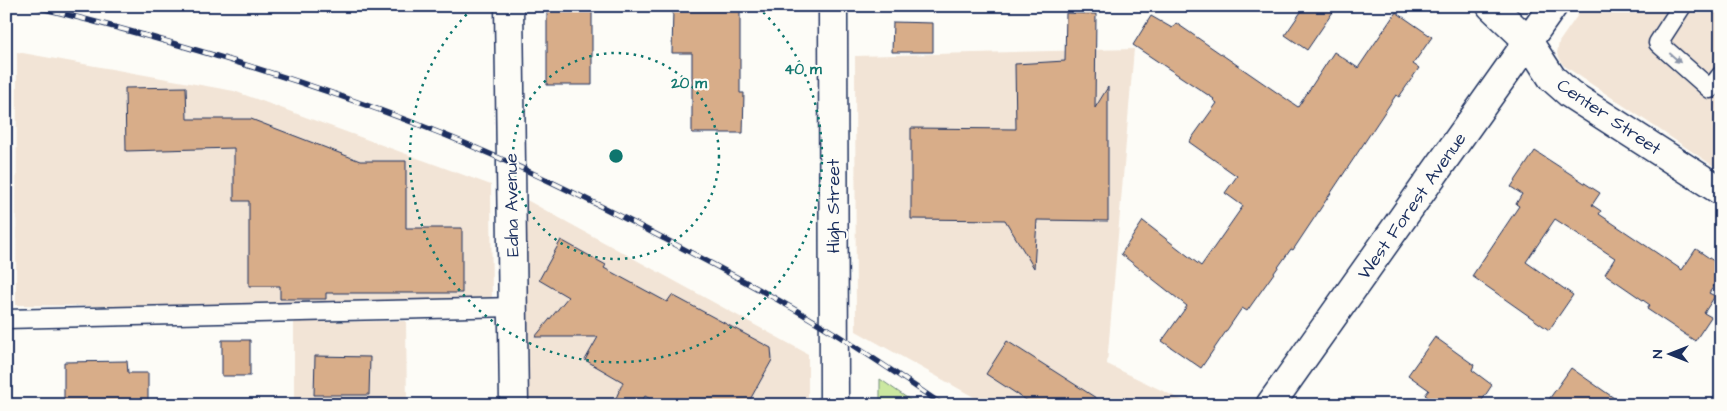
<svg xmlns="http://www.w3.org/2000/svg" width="1727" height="411" font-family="'Architects Daughter',sans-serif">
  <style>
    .built { fill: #f2e4d6 }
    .green { fill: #cbe8a0; stroke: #738c7f }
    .building { fill: #d8ad89; stroke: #1b2f5e }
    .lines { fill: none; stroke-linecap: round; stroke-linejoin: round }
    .service-casing { stroke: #1b2f5e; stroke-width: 21 }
    .minor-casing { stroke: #1b2f5e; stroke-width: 31 }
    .service { stroke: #fdfcf7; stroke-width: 18 }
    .minor { stroke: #fdfcf7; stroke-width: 28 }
    .rail-casing { stroke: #1b2f5e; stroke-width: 5.5 }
    .rail { stroke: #fdfcf7; stroke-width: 4; stroke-dasharray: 11; stroke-linecap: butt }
    .oneway { fill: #8c96aa }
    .ring { fill: none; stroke: #0f766e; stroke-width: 2.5; stroke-dasharray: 2.5 5 }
    .labels { text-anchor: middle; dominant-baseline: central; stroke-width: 4.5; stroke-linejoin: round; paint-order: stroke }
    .street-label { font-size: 18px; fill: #1b2f5e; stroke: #fdfcf7 }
    .centre { fill: #0f766e; stroke: #fdfcf7; stroke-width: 2.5 }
    .ring-label { font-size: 15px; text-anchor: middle; font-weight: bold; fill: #0f766e; stroke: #fdfcf7; stroke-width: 4.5; stroke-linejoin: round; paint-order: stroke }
  </style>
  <rect width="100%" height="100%" fill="#fdfcf7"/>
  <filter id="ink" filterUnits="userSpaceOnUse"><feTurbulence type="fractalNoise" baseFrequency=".02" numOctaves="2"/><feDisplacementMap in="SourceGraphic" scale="10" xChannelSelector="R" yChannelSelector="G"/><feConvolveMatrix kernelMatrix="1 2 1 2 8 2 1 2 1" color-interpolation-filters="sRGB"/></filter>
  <g filter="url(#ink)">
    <path class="built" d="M 1584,6 L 1721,6 L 1721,171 L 1563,65 L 1557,53 L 1559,42 Z
      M 1134,49 L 1107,364 L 1192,405 L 988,405 L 856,331 L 855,56 Z
      M 17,52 L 234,91 L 491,185 L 492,308 L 406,310 L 16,305 Z
      M 523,198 L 808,354 L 808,405 L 525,405 Z
      M 406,321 L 407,405 L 294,405 L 294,322 Z"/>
    <path class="green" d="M 880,379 L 917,405 L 880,405 Z"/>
    <path class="building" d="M 547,6 L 592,6 L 592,85 L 547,85 Z
      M 1305,6 L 1337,6 L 1307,50 L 1285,35 Z
      M 673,9 L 740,10 L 740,93 L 744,93 L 743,133 L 692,133 L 692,53 L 672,53 Z
      M 1396,12 L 1432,37 L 1413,64 L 1419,68 L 1399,97 L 1396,95 L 1293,250 L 1291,249 L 1247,311 L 1242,308 L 1201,368 L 1162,341 L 1187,306 L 1121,254 L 1143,221 L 1201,266 L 1243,206 L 1225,193 L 1237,176 L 1189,142 L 1217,103 L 1213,100 L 1214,99 L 1133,45 L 1151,16 L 1172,28 L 1176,23 L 1298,107 L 1334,52 L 1358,68 Z
      M 1066,13 L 1096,14 L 1095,108 L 1108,87 L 1108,221 L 1037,220 L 1034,268 L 1005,220 L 911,219 L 911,128 L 1016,129 L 1015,64 L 1065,61 Z
      M 893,22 L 933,23 L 933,52 L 892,52 Z
      M 186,87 L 187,119 L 251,119 L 360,161 L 406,161 L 406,228 L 462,228 L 462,293 L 326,293 L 326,299 L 280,299 L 280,286 L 249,286 L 249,201 L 234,201 L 234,148 L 126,151 L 125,88 Z
      M 1535,151 L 1600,193 L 1592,205 L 1601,211 L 1599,214 L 1682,270 L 1696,249 L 1721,266 L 1721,276 L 1709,293 L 1715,296 L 1704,313 L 1711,317 L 1695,341 L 1647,309 L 1650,305 L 1605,274 L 1615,258 L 1555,219 L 1526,262 L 1573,295 L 1549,330 L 1472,276 L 1519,206 L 1516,204 L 1522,194 L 1511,187 Z
      M 561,240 L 606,265 L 604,268 L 667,302 L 672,295 L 771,348 L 772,360 L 747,405 L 661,405 L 645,396 L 639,405 L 613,405 L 623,382 L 585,360 L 598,337 L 535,337 L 568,297 L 539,280 Z
      M 1435,337 L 1474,365 L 1472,370 L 1492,385 L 1479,405 L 1439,405 L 1425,395 L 1429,390 L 1408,375 Z
      M 222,340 L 250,340 L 250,376 L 222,376 Z
      M 1007,341 L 1107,405 L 1034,405 L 986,374 Z
      M 315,356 L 370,357 L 369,395 L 314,395 Z
      M 127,361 L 128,373 L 148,373 L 148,405 L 64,405 L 64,362 Z
      M 1571,368 L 1624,405 L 1545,405 Z"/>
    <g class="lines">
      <g class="service-casing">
        <path id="service" d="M 1682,6 L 1658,43 L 1710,89 L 1721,75
          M 6,319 L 514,307"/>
      </g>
      <g class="minor-casing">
        <path id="minor" d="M 509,6 L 514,405
          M 833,6 L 834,405
          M 1491,6 L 1528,41 L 1552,78 L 1570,94 L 1721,191
          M 1270,405 L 1553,6"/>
      </g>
      <use href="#service" class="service"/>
      <use href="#minor" class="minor"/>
      <g class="rail-casing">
        <path id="rail" d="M 33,6 C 162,38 292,76 417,124 C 501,156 582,196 663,238 C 720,268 779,299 834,333 C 871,356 907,381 943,405"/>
      </g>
      <use href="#rail" class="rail"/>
    </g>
    <defs><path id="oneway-solid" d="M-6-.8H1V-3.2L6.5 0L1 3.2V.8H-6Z" transform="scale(1.25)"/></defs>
    <use class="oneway" href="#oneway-solid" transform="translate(1675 58) rotate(41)"/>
  </g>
  <g class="ring">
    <circle cx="616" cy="156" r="103"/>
    <path d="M758 7A206 206 0 1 1 474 7"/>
  </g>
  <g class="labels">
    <g class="street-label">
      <text transform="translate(1609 117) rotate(34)">Center Street</text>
      <text transform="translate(512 205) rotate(-91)">Edna Avenue</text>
      <text transform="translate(833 206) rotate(-90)">High Street</text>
      <text transform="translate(1412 206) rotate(-55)">West Forest Avenue</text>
    </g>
  </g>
  <circle cx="616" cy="156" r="8" class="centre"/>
  <g class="ring-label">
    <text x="803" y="74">40 m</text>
    <text x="689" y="88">20 m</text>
  </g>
  <rect width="1727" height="411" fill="none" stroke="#fdfcf7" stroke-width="25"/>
  <rect x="12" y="12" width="1702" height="386" fill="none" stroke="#1b2f5e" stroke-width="2" filter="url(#ink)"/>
  <g transform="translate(1670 354) rotate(270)" stroke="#fdfcf7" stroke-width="4" paint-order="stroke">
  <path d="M0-4L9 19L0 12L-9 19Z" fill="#1b2f5e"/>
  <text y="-8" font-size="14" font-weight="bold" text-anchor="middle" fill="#1b2f5e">N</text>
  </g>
</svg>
